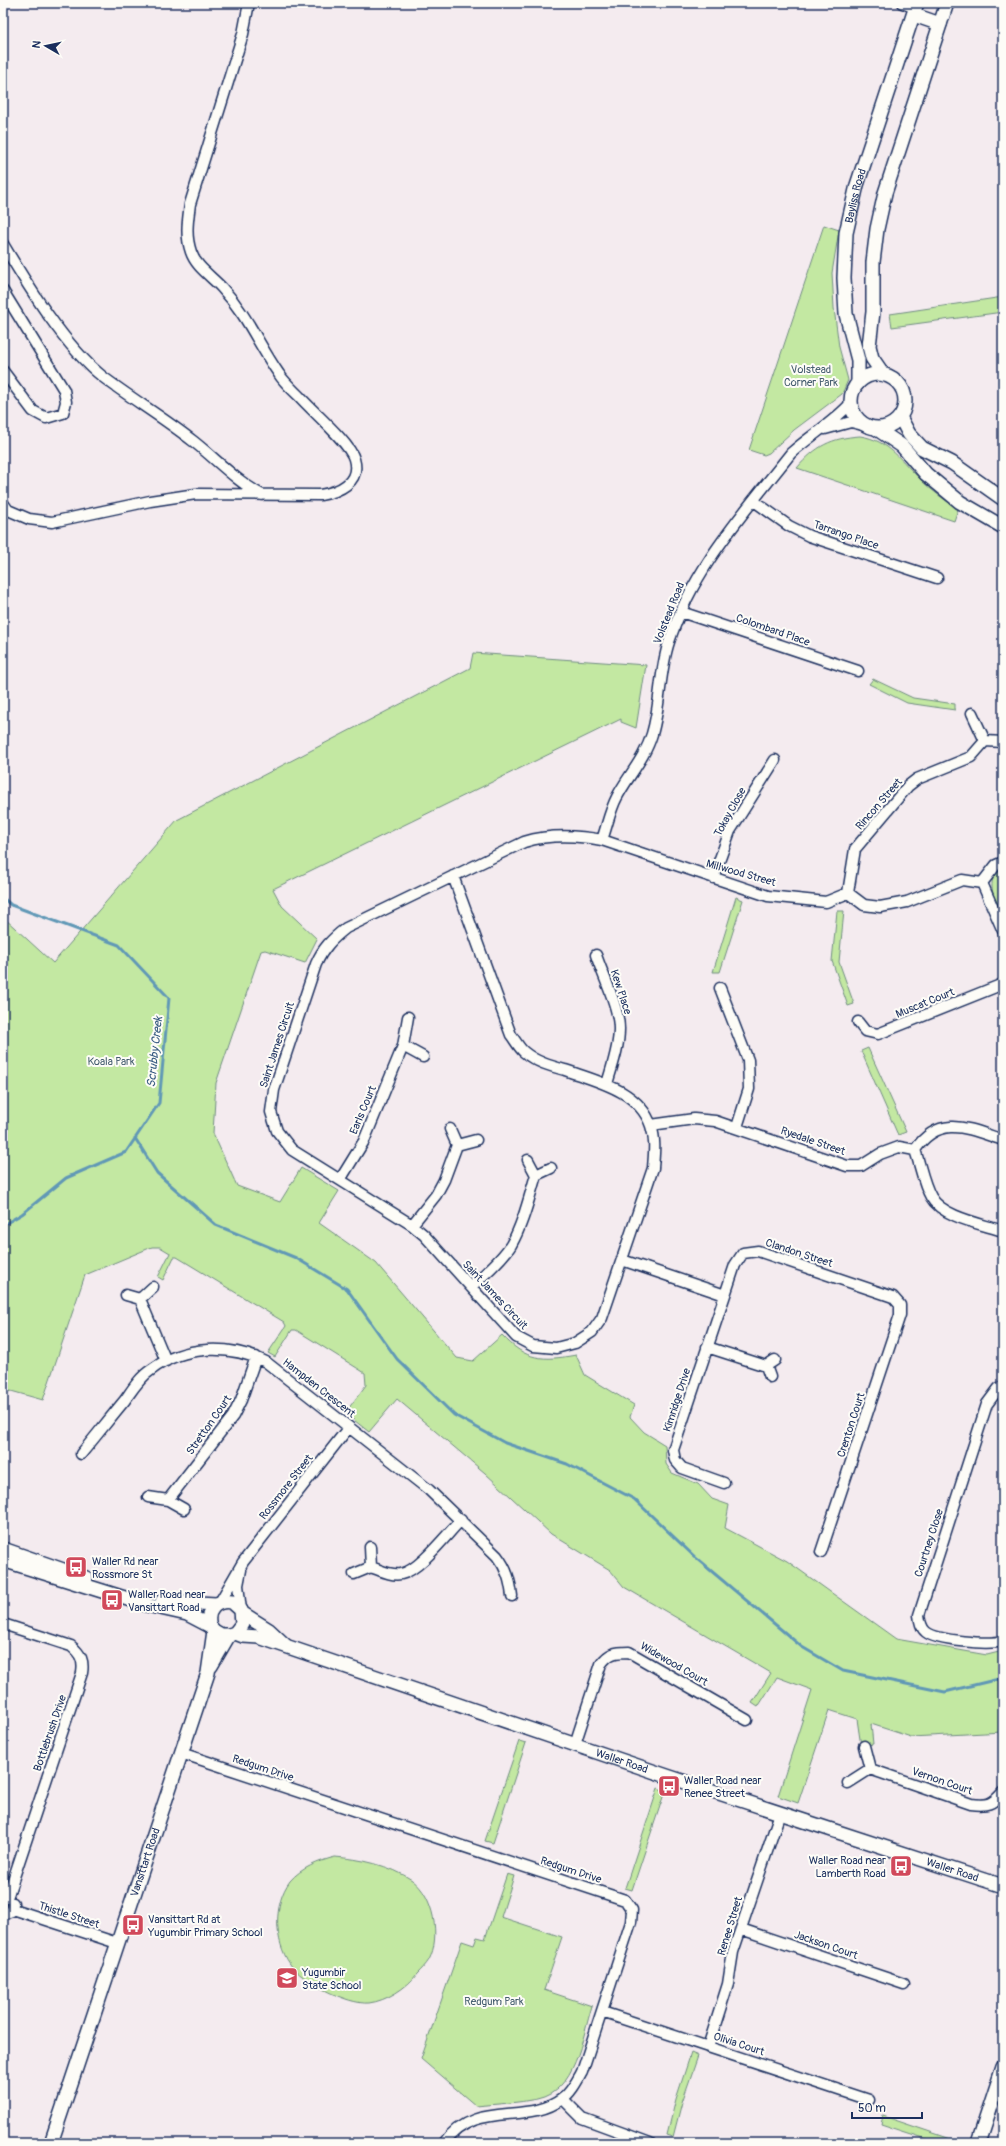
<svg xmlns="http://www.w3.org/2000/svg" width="1006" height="2146" font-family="Pangolin,sans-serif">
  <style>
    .green { fill: #c3e8a2; stroke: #6f8c80 }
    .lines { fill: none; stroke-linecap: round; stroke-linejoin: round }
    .stream { stroke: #6198b6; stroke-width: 3 }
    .minor-casing { stroke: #1b2f5e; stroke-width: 13 }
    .tertiary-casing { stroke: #1b2f5e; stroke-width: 16 }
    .minor { stroke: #fdfcf7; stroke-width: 10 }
    .tertiary { stroke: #fdfcf7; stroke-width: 13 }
    .labels { text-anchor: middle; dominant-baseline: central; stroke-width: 4; stroke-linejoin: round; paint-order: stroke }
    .street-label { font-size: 11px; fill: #1b2f5e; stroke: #fdfcf7 }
    .park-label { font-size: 11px; fill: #455d6f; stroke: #fdfcf7 }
    .poi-label { font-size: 11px; fill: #1b2f5e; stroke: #fdfcf7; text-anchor: start }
    .water-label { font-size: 12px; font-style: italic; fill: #385b82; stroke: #fdfcf7 }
  </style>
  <rect width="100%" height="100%" fill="#f4ebef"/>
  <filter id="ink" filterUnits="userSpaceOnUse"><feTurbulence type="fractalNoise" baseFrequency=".025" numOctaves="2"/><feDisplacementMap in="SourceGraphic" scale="8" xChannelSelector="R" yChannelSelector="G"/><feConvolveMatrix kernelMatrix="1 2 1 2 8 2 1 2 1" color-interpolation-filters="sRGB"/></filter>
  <g filter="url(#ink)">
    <path class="green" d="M 824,225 L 839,230 L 832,273 L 834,308 L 839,347 L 848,380 L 842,394 L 794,430 L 769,453 L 764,455 L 749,450 Z
      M 1003,297 L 1003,312 L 892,327 L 890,314 Z
      M 860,436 C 889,440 902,462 921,480 C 932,491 945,500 958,509 L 954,521 L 797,468 C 816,446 831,438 860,436 Z
      M 473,653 L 646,665 L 636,728 L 621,722 L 621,719 L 273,889 L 282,906 L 317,939 L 305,963 L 265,950 L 261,951 L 216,1083 L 213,1133 L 237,1186 L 280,1202 L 301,1168 L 339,1191 L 319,1223 L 376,1263 L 457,1358 L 473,1361 L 502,1335 C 526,1361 543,1361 576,1355 L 585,1375 L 634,1405 L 630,1417 L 644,1432 L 665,1445 L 666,1464 L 672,1473 L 698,1484 L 712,1499 L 729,1505 L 725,1528 L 787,1561 L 896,1639 L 987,1655 L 1003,1651 L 1003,1732 L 911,1737 L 871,1724 L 873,1744 L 861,1746 L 857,1719 L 829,1710 L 798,1803 L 778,1796 L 812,1690 L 777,1677 L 758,1707 L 752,1703 L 771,1673 L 624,1587 L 610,1570 L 551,1534 L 485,1473 L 397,1399 L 369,1432 L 345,1413 L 366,1385 L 365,1373 L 296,1330 L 292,1330 L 275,1357 L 268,1353 L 286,1326 L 284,1322 L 177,1257 L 174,1257 L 163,1280 L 158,1277 L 170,1253 L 160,1247 L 152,1247 L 85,1275 L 43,1400 L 11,1391 L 3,1394 L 3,917 L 53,963 L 177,820 L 470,668 Z
      M 873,679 L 913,698 L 955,704 L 955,710 L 907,703 L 869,684 Z
      M 1003,867 L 1003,919 C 996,901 982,880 1003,867 Z
      M 736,897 L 743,900 L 720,972 L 713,972 Z
      M 837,911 L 844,911 L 839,962 L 854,1004 L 848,1006 L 832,961 Z
      M 868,1048 L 906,1132 L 898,1135 L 861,1051 Z
      M 519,1741 L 526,1743 L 493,1843 L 485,1841 Z
      M 658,1788 L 665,1791 L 632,1890 L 625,1888 Z
      M 335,1857 C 360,1859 390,1865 412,1880 C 434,1896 441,1937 429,1960 C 426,1965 421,1970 417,1974 C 407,1988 386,2001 369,2003 C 348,2005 301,1981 290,1964 C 274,1941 273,1904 290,1881 C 301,1868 319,1861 335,1857 Z
      M 507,1874 L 514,1876 L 501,1917 L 562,1937 L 544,1990 L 592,2006 C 582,2038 576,2091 537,2099 C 518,2103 496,2104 476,2106 L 421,2059 L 462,1941 L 474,1945 L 477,1937 L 485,1939 Z
      M 691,2053 L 698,2056 L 682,2102 L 673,2137 L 667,2135 L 676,2099 Z
      M 883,2116 L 963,2143 L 939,2143 L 881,2124 Z"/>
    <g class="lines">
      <path class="stream" d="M 3,898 L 11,905 L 119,945 L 169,998 L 159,1103 L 126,1152 L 66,1178 L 22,1214 L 3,1225
        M 135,1138 L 157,1173 L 216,1225 L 296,1258 L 347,1289 L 397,1359 L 454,1415 L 505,1443 L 567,1464 L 634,1499 L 697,1559 L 802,1647 L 843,1671 L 945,1692 L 1003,1678"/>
      <g class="minor-casing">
        <path id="minor" d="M 902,3 L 916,8
          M 3,244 C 28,286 65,347 103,377 C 132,399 164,418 193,441 C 216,459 236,481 262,495
          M 3,291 L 64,390 L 66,402 L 63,413 L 46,418 L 33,411 L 3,371
          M 825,429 L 851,422 L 867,426
          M 754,501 L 789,526 L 809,536 L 937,578
          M 3,503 L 8,510 L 29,519 L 52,522 L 150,501 L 196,494 L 320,495 C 338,492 361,483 354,459 C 350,443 312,411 299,396 C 292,389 284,382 279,374 C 258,344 248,316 222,288 C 211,276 196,267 191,252 C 185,235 188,220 190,204 L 243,34 L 249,3
          M 681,612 L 858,671
          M 972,713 L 985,741
          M 602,840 C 607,826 610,810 617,797 C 628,776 645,758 652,734 C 661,704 659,672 669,642 C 693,568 744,513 791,453 C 811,435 833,423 851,403
          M 453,876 L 511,1035 C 515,1040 519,1048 524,1052 C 536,1062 550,1066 565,1070 C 596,1081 639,1090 651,1126 C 656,1140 654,1154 653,1168 L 602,1318 L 592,1332 L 575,1343 L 556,1348 L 533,1346 L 516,1337 L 424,1235 L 412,1225 L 292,1150 L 277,1131 L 271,1112 L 274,1090 L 316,964 C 323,948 332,939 346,928 L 524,842 C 550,834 575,835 602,840 L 768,896 L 826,902 L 848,893 L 864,905 L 880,907 L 907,902 L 962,880 L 982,883
          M 713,878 L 730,831 L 775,760
          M 982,883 L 1003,931
          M 982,883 L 996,865 L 1003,862
          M 848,893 L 855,849 L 908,786 L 917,779 L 971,757 L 985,741 L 1003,742
          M 596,955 C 603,976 619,1007 619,1029 C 619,1048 612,1066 607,1084
          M 720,988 L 748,1060 L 749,1089 L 737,1127
          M 408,1017 L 403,1046 L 423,1057
          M 858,1022 L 865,1031 L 878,1034 L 1003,984
          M 651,1125 L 694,1119 L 715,1121 L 847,1166 L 861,1166 L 880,1154 L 899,1147 L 915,1150 C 940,1113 969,1129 1003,1140
          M 450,1129 L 457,1145 L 476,1140
          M 915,1150 C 920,1164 923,1183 931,1197 C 942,1217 982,1224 1003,1231
          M 528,1160 L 536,1175 L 551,1168
          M 340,1180 L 364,1141 L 403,1046
          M 412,1225 L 436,1195 L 444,1180 L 457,1145
          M 622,1260 L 725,1295 L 735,1265 L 743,1253 L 758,1251 L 893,1297 L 900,1305 L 900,1315 L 821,1552
          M 471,1287 C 484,1274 501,1261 511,1245 C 523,1224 529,1198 536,1175
          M 126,1295 L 140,1299 L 153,1287
          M 140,1299 L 166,1361
          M 707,1347 L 766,1366
          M 770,1377 L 766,1366 L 775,1360
          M 999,1388 L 987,1404 L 919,1615 C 920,1622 921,1628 926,1632 C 937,1641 989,1645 1003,1641
          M 81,1454 C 96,1436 110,1418 125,1400 C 132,1390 140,1377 151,1370 C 184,1345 230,1344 266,1362 L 429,1490 L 497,1556 C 507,1569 510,1580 512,1596
          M 724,1483 L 682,1468 L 675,1460 L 673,1450 L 725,1295
          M 148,1497 L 168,1500 L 184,1509
          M 168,1500 L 233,1416 L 241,1400 L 256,1357
          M 371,1567 C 380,1570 391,1576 401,1574 C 419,1571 447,1534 461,1520
          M 354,1574 L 371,1567 L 370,1547
          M 220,1602 L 243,1562 L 349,1427
          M 241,1610 L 238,1585 L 241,1570
          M 3,1624 L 71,1646 C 81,1654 84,1661 82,1673 L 7,1898
          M 575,1744 L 601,1664 C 609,1653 615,1652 629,1652 L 747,1720
          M 181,1753 L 625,1900 L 632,1910 L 631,1922 L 582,2072 C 577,2081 571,2093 562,2099 C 526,2126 475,2099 444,2143
          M 870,1769 L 971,1804 C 987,1806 992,1805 1003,1792
          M 848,1783 L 870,1769 L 864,1746
          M 13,1909 L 117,1943
          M 3,1914 L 12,1911 L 13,1903
          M 741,1929 L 904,1984
          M 602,2012 L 869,2100
          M 708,2047 L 728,1984 L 733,1952 L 780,1813
          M 563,2099 L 582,2118 L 650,2143"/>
      </g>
      <g class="tertiary-casing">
        <g id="tertiary">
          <path d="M 914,15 L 940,24"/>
          <circle cx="878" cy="401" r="27"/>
          <path d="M 883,374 L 872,358 L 869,346 L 873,312 L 873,262 L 877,229 L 885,193 L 947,3"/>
          <path id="s1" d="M 858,383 L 858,360 L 846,314 L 844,278 L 846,233 L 857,185 L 917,3"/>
          <path d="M 900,417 L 909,434 L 922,448 L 952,463 L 1003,499"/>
          <path d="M 877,429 L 902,446 L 926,474 L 960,502 L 1003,527"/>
          <path d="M 3,1549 L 86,1578"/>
          <path d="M 3,1560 L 147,1605 L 187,1614 L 210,1626 L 214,1631 L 221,1635 L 229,1635 L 235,1633 L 242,1624 L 241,1610 L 232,1602 C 216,1599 205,1611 210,1626"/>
          <path d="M 162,1601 L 216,1604"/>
          <path d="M 242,1613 L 269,1630 L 285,1645"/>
          <path id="s2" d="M 235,1633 L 243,1636 L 259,1637 L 667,1776 L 1003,1886"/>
          <path d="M 211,1666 L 229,1635"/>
          <path id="s3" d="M 51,2143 L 208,1673 L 214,1631"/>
          <path d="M 978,2143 L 1003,2067"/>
        </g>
      </g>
      <use href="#minor" class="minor"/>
      <use href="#tertiary" class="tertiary"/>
    </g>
  </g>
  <defs>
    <g id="bus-square" transform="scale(1.15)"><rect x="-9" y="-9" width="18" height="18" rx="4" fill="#d1495b" stroke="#fdfcf7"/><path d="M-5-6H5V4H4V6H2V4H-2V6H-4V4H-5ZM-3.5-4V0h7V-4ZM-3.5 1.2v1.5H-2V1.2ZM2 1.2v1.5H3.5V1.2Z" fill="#fff"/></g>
    <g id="school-square" transform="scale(1.15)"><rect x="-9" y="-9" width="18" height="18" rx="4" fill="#d1495b" stroke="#fdfcf7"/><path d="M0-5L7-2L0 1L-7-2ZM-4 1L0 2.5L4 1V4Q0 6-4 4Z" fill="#fff"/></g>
  </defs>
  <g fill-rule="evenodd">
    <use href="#bus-square" x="76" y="1567"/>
    <use href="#bus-square" x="112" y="1600"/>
    <use href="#bus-square" x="669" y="1786"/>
    <use href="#bus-square" x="901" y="1866"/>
    <use href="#bus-square" x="133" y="1925"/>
    <use href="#school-square" x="287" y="1978"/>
  </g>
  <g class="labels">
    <g class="street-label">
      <text stroke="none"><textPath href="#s1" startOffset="190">Bayliss Road</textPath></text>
      <text transform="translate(846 535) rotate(19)">Tarrango Place</text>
      <text transform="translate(669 613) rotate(-68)">Volstead Road</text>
      <text transform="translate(773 630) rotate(19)">Colombard Place</text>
      <text transform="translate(879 804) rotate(-49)">Rincon Street</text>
      <text transform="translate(730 812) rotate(-61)">Tokay Close</text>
      <text transform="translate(741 873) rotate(16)">Millwood Street</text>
      <text transform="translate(621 992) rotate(72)">Kew Place</text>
      <text transform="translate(925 1003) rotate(-22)">Muscat Court</text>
      <text transform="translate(277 1045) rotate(-72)">Saint James Circuit</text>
      <text transform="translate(363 1110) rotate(-67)">Earls Court</text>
      <text transform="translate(813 1141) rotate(19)">Ryedale Street</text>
      <text transform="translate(799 1253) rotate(18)">Clandon Street</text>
      <text transform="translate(495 1295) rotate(47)">Saint James Circuit</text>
      <text transform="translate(319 1388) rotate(38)">Hampden Crescent</text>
      <text transform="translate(677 1400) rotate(-72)">Kimridge Drive</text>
      <text transform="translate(209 1425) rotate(-55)">Stretton Court</text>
      <text transform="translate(851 1425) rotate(-72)">Crenton Court</text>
      <text transform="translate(286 1487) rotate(-52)">Rossmore Street</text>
      <text transform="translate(929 1543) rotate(-72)">Courtney Close</text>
      <text transform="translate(674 1664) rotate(30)">Widewood Court</text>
      <text transform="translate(50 1733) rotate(-71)">Bottlebrush Drive</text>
      <text stroke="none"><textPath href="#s2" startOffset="408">Waller Road</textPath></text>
      <text transform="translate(263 1768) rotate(18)">Redgum Drive</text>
      <text transform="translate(942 1781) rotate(19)">Vernon Court</text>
      <text stroke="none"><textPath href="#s3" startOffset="296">Vansittart Road</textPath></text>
      <text stroke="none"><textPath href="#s2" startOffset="756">Waller Road</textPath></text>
      <text transform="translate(571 1870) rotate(18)">Redgum Drive</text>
      <text transform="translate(69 1915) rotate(18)">Thistle Street</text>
      <text transform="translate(730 1926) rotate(-73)">Renee Street</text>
      <text transform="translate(826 1945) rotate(19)">Jackson Court</text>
      <text transform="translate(739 2044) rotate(18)">Olivia Court</text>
    </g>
    <g class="park-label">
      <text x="811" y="369">Volstead<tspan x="811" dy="13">Corner Park</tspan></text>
      <text x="111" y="1061">Koala Park</text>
      <text x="494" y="2001">Redgum Park</text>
    </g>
    <g class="poi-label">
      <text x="92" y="1561">Waller Rd near<tspan x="92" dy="13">Rossmore St</tspan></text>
      <text x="128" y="1594">Waller Road near<tspan x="128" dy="13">Vansittart Road</tspan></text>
      <text x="684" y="1780">Waller Road near<tspan x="684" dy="13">Renee Street</tspan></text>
      <text x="886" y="1860" text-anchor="end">Waller Road near<tspan x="886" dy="13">Lamberth Road</tspan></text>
      <text x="148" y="1919">Vansittart Rd at<tspan x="148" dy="13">Yugumbir Primary School</tspan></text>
      <text x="302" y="1972">Yugumbir<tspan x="302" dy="13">State School</tspan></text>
    </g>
    <g class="water-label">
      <text transform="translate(155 1052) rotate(-84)">Scrubby Creek</text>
    </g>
  </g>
  <rect width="1006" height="2146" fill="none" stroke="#fdfcf7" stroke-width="16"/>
  <rect x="8" y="8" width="990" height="2130" fill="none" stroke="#1b2f5e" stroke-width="1.5" filter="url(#ink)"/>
  <g transform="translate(46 46) rotate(279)" stroke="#fdfcf7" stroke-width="3" paint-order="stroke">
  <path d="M0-3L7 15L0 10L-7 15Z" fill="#1b2f5e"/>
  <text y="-6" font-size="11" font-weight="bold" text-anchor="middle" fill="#1b2f5e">N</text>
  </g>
  <path d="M852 2112v6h70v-6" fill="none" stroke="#1b2f5e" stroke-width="2"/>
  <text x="858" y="2112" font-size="12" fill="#1b2f5e" stroke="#fdfcf7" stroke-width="3" paint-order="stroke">50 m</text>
</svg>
